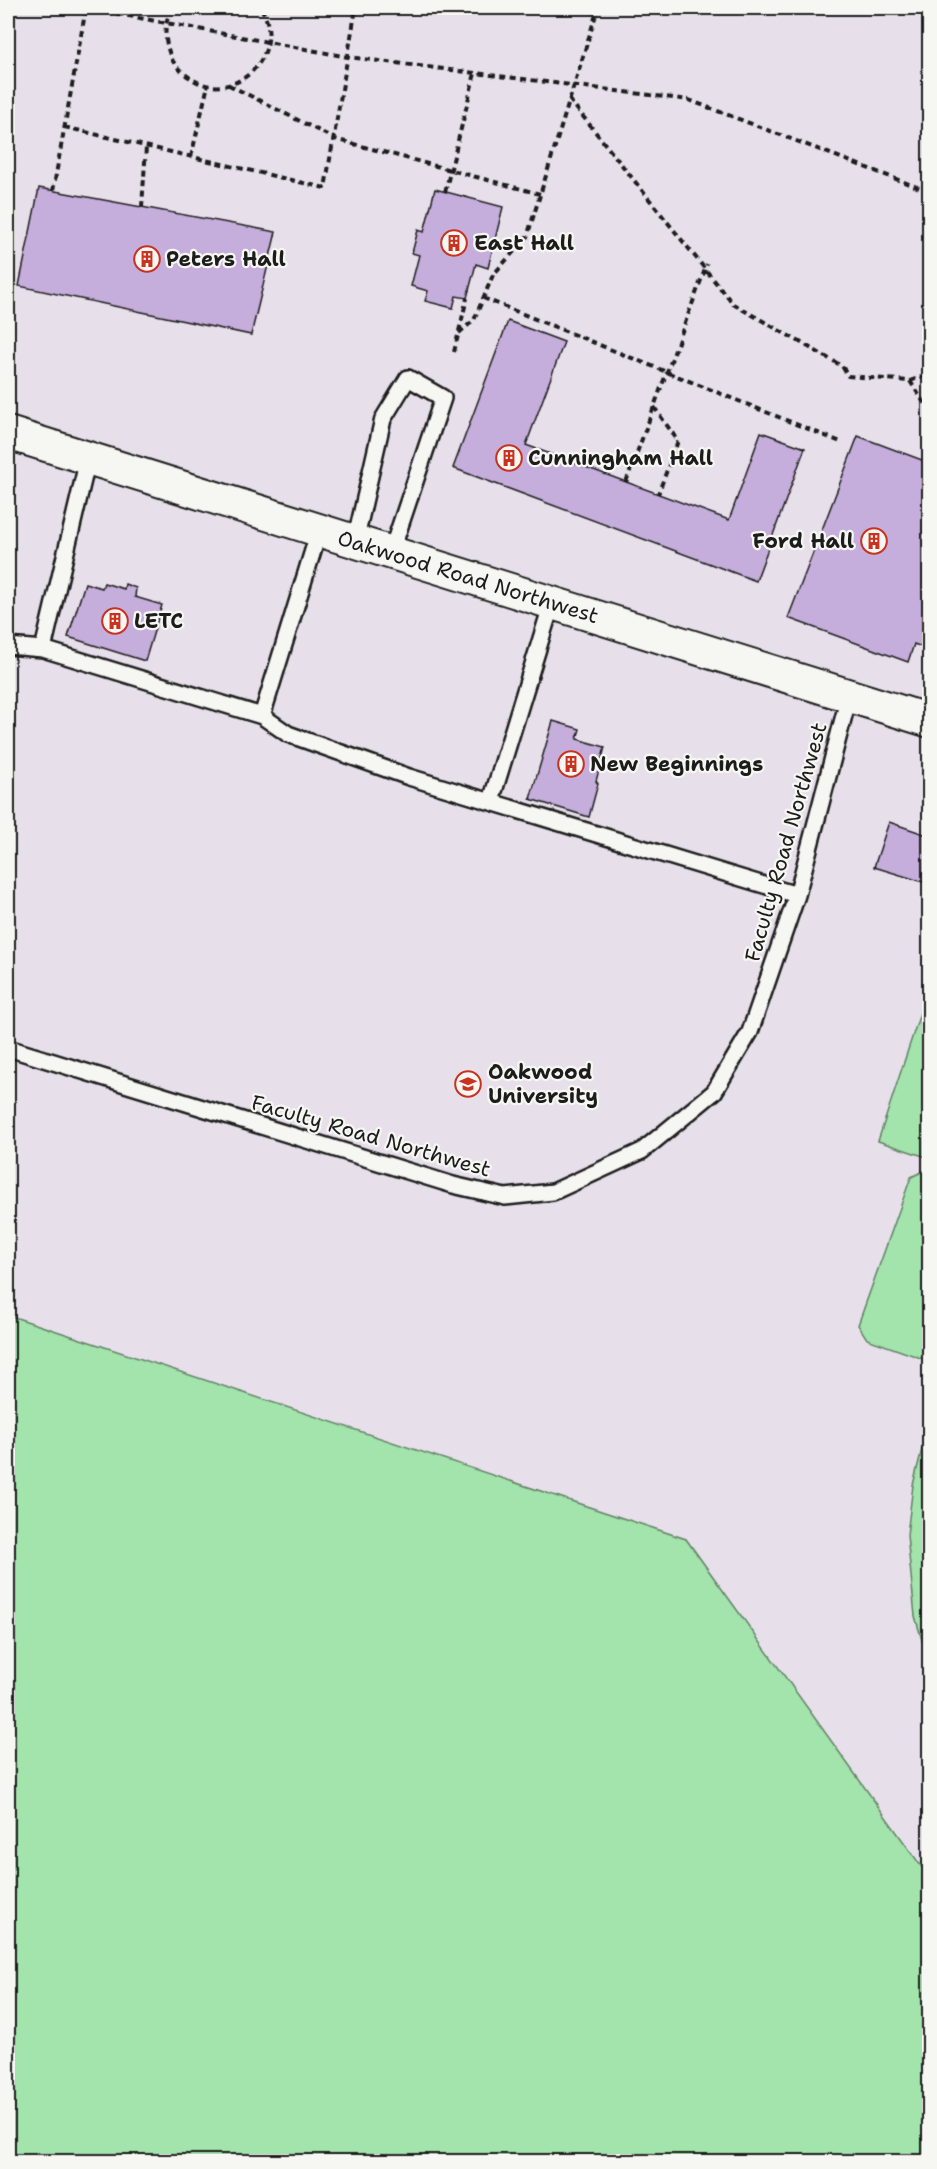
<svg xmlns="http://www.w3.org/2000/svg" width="937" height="2169" font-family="'Shantell Sans',sans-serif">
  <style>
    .built { fill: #e7e0eb }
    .green { fill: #a3e3ac; stroke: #608064; stroke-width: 1.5 }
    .building { fill: #c5addc; stroke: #1c1c1c; stroke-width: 1.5 }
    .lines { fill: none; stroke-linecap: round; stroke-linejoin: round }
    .lane-casing { stroke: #1c1c1c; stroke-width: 20 }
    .street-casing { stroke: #1c1c1c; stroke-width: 36 }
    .path { stroke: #1c1c1c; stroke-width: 4; stroke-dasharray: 6 4.5; stroke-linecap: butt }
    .lane { stroke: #f6f6f2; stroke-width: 15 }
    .street { stroke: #f6f6f2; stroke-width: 32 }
    .labels { text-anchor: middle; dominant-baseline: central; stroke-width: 4.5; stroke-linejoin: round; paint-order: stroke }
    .poi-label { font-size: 21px; font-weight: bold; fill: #1c1c1c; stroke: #f6f6f2; text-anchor: start }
    .street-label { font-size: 21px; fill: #1c1c1c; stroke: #f6f6f2 }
  </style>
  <rect width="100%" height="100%" fill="#f6f6f2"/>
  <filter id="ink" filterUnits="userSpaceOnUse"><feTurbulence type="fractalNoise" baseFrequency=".0167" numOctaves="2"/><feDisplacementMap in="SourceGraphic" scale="12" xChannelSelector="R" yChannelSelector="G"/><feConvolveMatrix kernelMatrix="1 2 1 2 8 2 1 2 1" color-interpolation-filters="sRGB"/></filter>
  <g filter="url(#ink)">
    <path class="built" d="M 8,8 L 929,8 L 929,2161 L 8,2161 Z"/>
    <path class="green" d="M 929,986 L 929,1158 L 878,1141 Z
      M 926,1170 L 930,1171 L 929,1361 L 867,1339 L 858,1325 L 911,1177 Z
      M 8,1315 L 686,1539 L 929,1877 L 929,2161 L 8,2161 Z
      M 929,1421 L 930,1664 L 929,1664 L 915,1616 L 907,1535 L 913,1485 Z"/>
    <path class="building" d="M 39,188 L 276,232 L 251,335 L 19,286 Z
      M 435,189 L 503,207 L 488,268 L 476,264 L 467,298 L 456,296 L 453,308 L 425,301 L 428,291 L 411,286 L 419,255 L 412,253 L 418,230 L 424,232 Z
      M 508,321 L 564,342 L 526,445 L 729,520 L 761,432 L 805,448 L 756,581 L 453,468 Z
      M 858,436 L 930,463 L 930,650 L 914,644 L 908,662 L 788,618 Z
      M 85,583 L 102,588 L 104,583 L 124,589 L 125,584 L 136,588 L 135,597 L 162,605 L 145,661 L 68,637 Z
      M 553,721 L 580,729 L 577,739 L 605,747 L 596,781 L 598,784 L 589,817 L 530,799 Z
      M 889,822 L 930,836 L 930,884 L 874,867 Z"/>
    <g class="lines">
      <g class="lane-casing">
        <path id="lane" d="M 355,542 L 383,419 L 408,378 L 443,398 L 391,553
          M 8,646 L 43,649 L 262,716 L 288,734 L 409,777 L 797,895
          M 43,649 L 88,459
          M 262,716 L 319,531
          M 491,801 L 552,603
          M 8,1048 L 453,1185 L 505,1197 L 553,1192 L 642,1151 L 714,1092 L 750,1032 L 797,895 L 849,696"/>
      </g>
      <g class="street-casing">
        <path id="street" d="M 8,433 L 930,721"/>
      </g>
      <path class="path" d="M 86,8 L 348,57 L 689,100 L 930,192
        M 172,8 C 164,22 164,37 169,52 C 172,63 180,71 189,77 C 233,109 289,53 261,8
        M 229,85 L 335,139 L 540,194
        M 569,99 L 733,304 L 842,366 L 848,376 L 910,381 L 930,374
        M 64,127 L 325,188 L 356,8
        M 191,157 L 208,85
        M 53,191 L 86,8
        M 445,192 L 475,73
        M 142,207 L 146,147
        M 483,298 L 843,443
        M 459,333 L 474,320 L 493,275 L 527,237 L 598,8
        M 454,352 L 467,298
        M 910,381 L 930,412
        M 654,407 L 678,441 L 658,494
        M 626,482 L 707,264"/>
      <use href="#lane" class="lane"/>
      <use href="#street" class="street"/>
    </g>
  </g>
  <defs>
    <g id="building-ring" transform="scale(1.35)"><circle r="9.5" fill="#f6f6f2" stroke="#c8321e" stroke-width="1.5"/><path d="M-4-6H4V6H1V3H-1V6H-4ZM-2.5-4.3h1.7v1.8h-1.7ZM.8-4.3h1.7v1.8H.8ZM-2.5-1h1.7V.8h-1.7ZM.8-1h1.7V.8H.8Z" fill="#c8321e"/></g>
    <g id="university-ring" transform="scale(1.35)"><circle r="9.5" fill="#f6f6f2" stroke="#c8321e" stroke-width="1.5"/><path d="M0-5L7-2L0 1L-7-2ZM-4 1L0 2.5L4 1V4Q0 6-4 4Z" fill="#c8321e"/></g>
  </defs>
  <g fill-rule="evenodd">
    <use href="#building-ring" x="454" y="243"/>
    <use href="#building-ring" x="147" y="259"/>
    <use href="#building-ring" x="509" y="458"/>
    <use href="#building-ring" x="874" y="541"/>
    <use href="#building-ring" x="115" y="621"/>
    <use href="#building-ring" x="571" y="764"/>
    <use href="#university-ring" x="468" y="1084"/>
  </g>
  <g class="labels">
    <g class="poi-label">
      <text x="474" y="243">East Hall</text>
      <text x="166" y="259">Peters Hall</text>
      <text x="528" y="458">Cunningham Hall</text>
      <text x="854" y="541" text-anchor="end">Ford Hall</text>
      <text x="134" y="621">LETC</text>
      <text x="590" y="764">New Beginnings</text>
      <text x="488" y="1072">Oakwood<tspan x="488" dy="24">University</tspan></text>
    </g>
    <g class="street-label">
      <text transform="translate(468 577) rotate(17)">Oakwood Road Northwest</text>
      <text transform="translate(786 842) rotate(-74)">Faculty Road Northwest</text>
      <text transform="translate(371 1136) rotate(16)">Faculty Road Northwest</text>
    </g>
  </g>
  <rect width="937" height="2169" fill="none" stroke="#f6f6f2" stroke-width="30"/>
  <rect x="15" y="15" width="907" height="2139" fill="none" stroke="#1c1c1c" stroke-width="2" filter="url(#ink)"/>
</svg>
